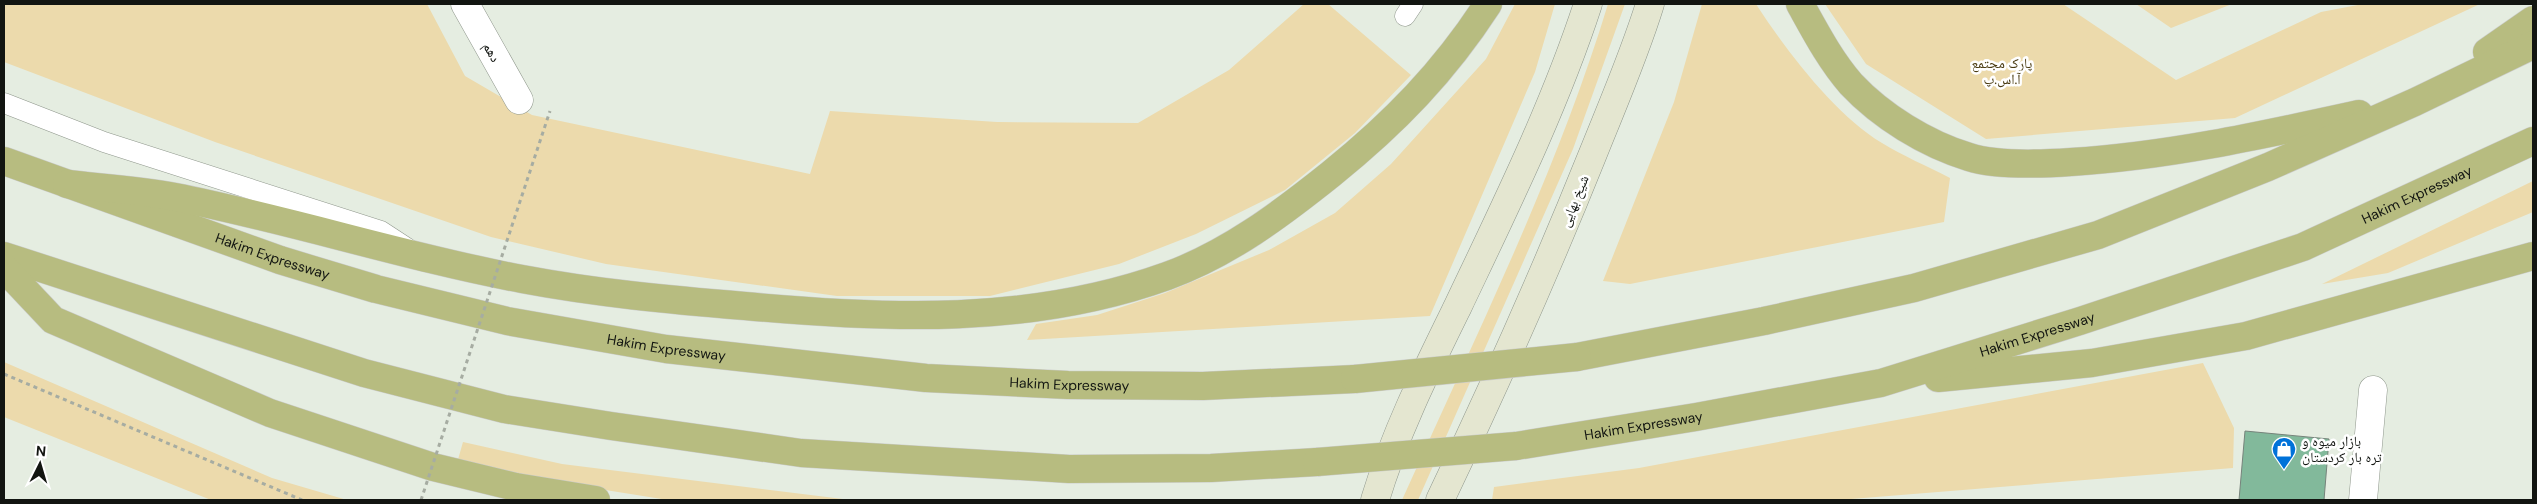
<svg xmlns="http://www.w3.org/2000/svg" width="2537" height="504" font-family="'DM Sans','Noto Naskh Arabic',sans-serif">
  <style>
    .green { fill: #ecdaac }
    .building { fill: #82b99b; stroke: #76837b }
    .lines { fill: none; stroke-linecap: round; stroke-linejoin: round }
    .service-casing { stroke: #8f978c; stroke-width: 21 }
    .minor-casing { stroke: #8f978c; stroke-width: 29 }
    .tertiary-casing { stroke: #8f978c; stroke-width: 29 }
    .secondary-casing { stroke: #8f978c; stroke-width: 29 }
    .trunk-casing { stroke: #cbcccb; stroke-width: 29 }
    .path { stroke: #a6aca2; stroke-width: 3; stroke-dasharray: 4 4; stroke-linecap: butt }
    .service { stroke: #fff; stroke-width: 20 }
    .minor { stroke: #fff; stroke-width: 28 }
    .tertiary { stroke: #fff; stroke-width: 28 }
    .secondary { stroke: #e4e6d0; stroke-width: 28 }
    .trunk { stroke: #b7bc80; stroke-width: 28 }
    .trunk-bridge-casing { stroke: #cbcccb; stroke-width: 29; stroke-linecap: butt }
    .path-bridge { stroke: #a6aca2; stroke-width: 3; stroke-dasharray: 4 4; stroke-linecap: butt }
    .trunk-bridge { stroke: #b7bc80; stroke-width: 28 }
    .labels { text-anchor: middle; dominant-baseline: central; stroke-width: 5; stroke-linejoin: round; paint-order: stroke }
    .street-label { font-size: 14px; fill: #121511; stroke: #fff }
    .park-label { font-size: 14px; fill: #4a3b11; stroke: #fff }
    .poi-label { font-size: 14px; fill: #121511; stroke: #fff; text-anchor: start }
  </style>
  <rect width="100%" height="100%" fill="#e5ede1"/>
  <path class="green" d="M 4,4 L 427,4 L 465,76 L 532,115 L 810,174 L 830,111 L 997,122 L 1138,123 L 1229,70 L 1304,4 L 1328,4 L 1411,75 L 1355,133 L 1285,190 L 1196,234 L 1119,264 L 990,296 L 837,296 L 606,264 L 491,237 L 215,142 L 4,62 Z
    M 1515,4 L 1555,4 L 1535,72 L 1430,316 L 1027,340 L 1036,324 L 1097,315 L 1165,293 L 1269,250 L 1335,213 L 1391,164 L 1486,59 Z
    M 1608,4 L 1625,4 L 1573,149 L 1418,500 L 1402,500 C 1475,337 1556,175 1608,4 Z
    M 1702,4 L 1756,4 C 1785,49 1835,115 1882,143 C 1903,156 1927,166 1950,178 L 1944,222 L 1630,284 L 1603,281 L 1674,102 Z
    M 1825,4 L 2063,4 L 2176,80 L 2321,12 L 2363,4 L 2480,4 L 2235,118 L 1986,139 L 1866,64 Z
    M 2136,4 L 2232,4 L 2171,28 Z
    M 2533,181 L 2533,212 L 2388,273 L 2322,284 Z
    M 4,362 L 272,478 L 347,500 L 211,500 L 4,417 Z
    M 2203,363 L 2234,428 L 2233,468 L 1839,500 L 1492,500 L 1494,487 L 1639,468 Z
    M 463,442 L 562,464 L 851,500 L 668,500 L 524,477 L 457,463 Z"/>
  <path class="building" d="M 2245,431 L 2329,439 L 2324,500 L 2239,500 Z"/>
  <g class="lines">
    <g class="service-casing">
      <path id="service" d="M 1405,16 L 1413,4
        M 4,103 L 104,142 L 381,231 L 407,248"/>
    </g>
    <g class="minor-casing">
      <path id="minor" d="M 465,4 L 519,100"/>
    </g>
    <g class="tertiary-casing">
      <path id="tertiary" d="M 2363,500 L 2373,390"/>
    </g>
    <g class="secondary-casing">
      <path id="secondary" d="M 1375,500 C 1395,433 1427,369 1458,306 C 1505,207 1554,108 1588,4
        M 1440,500 C 1494,387 1545,273 1592,156 C 1612,106 1634,56 1650,4"/>
    </g>
    <g class="trunk-casing">
      <g id="trunk">
        <path d="M 1800,4 C 1815,31 1830,60 1851,84 C 1881,116 1926,144 1969,157 C 1997,166 2042,164 2071,162 C 2169,156 2263,135 2359,114"/>
        <path d="M 2487,52 L 2533,20"/>
        <path id="s1" d="M 4,161 L 280,260 L 376,289 L 507,321 L 666,349 L 926,378 L 1068,385 L 1203,386 L 1355,379"/>
        <path d="M 67,184 C 103,188 140,190 175,197 C 292,220 405,257 522,279 C 596,293 671,300 745,306 C 887,319 1031,325 1167,276 C 1228,254 1281,214 1331,174 C 1394,123 1444,72 1488,4"/>
        <path d="M 4,256 L 364,373 L 504,409 L 611,426 L 801,453 L 1069,469 L 1211,468 L 1317,462"/>
        <path d="M 4,268 L 53,320 L 270,413 L 433,467 L 516,487 L 596,500"/>
        <path d="M 1577,357 L 1764,321 L 1914,288 L 2098,235 L 2268,167 L 2415,102 L 2533,45"/>
        <path d="M 1938,378 L 2092,363 L 2246,336 L 2533,256"/>
        <path id="s2" d="M 1516,446 L 1696,417 L 1881,383 L 2080,321 L 2303,247 L 2533,141"/>
      </g>
    </g>
    <path class="path" d="M 4,374 L 302,500"/>
    <use href="#service" class="service"/>
    <use href="#minor" class="minor"/>
    <use href="#tertiary" class="tertiary"/>
    <use href="#secondary" class="secondary"/>
    <use href="#trunk" class="trunk"/>
    <g class="trunk-bridge-casing">
      <path id="trunk-bridge" d="M 1355,379 L 1577,357
        M 1317,462 L 1516,446"/>
    </g>
    <path class="path-bridge" d="M 421,500 L 550,111"/>
    <use href="#trunk-bridge" class="trunk-bridge"/>
  </g>
  <defs>
    <g id="shop-pin" transform="scale(1.25)"><path d="M0 17L-7.5 6A9.5 9.5 0 1 1 7.5 6Z" fill="#0072d9" stroke="#fff"/><path d="M-5-2.5h2.3a2.7 3.5 0 0 1 5.4 0H5L5.5 6h-11ZM-1.5-2.5h3a1.5 2.3 0 0 0-3 0Z" fill="#fff"/></g>
  </defs>
  <g fill-rule="evenodd">
    <use href="#shop-pin" x="2284" y="449"/>
  </g>
  <g class="labels">
    <g class="street-label">
      <text transform="translate(492 52) rotate(60)">دهم</text>
      <text stroke="none"><textPath href="#s2" startOffset="939">Hakim Expressway</textPath></text>
      <text transform="translate(1574 201) rotate(-68)">شیخ بهایی</text>
      <text stroke="none"><textPath href="#s1" startOffset="285">Hakim Expressway</textPath></text>
      <text stroke="none"><textPath href="#s2" startOffset="534">Hakim Expressway</textPath></text>
      <text stroke="none"><textPath href="#s1" startOffset="690">Hakim Expressway</textPath></text>
      <text stroke="none"><textPath href="#s1" startOffset="1095">Hakim Expressway</textPath></text>
      <text stroke="none"><textPath href="#s2" startOffset="129">Hakim Expressway</textPath></text>
    </g>
    <g class="park-label">
      <text x="2002" y="63">پارک مجتمع<tspan x="2002" dy="16">آ.اس.پ</tspan></text>
    </g>
    <g class="poi-label">
      <text x="2302" y="441">بازار میوه و<tspan x="2302" dy="16">تره بار کردستان</tspan></text>
    </g>
  </g>
  <rect width="2537" height="504" fill="none" stroke="#121511" stroke-width="10"/>
  <g transform="translate(40 464) rotate(5)" stroke="#ffffff" stroke-width="4" paint-order="stroke">
  <path d="M0-4L9 19L0 12L-9 19Z" fill="#121511"/>
  <text y="-8" font-size="14" font-weight="bold" text-anchor="middle" fill="#121511">N</text>
  </g>
</svg>
